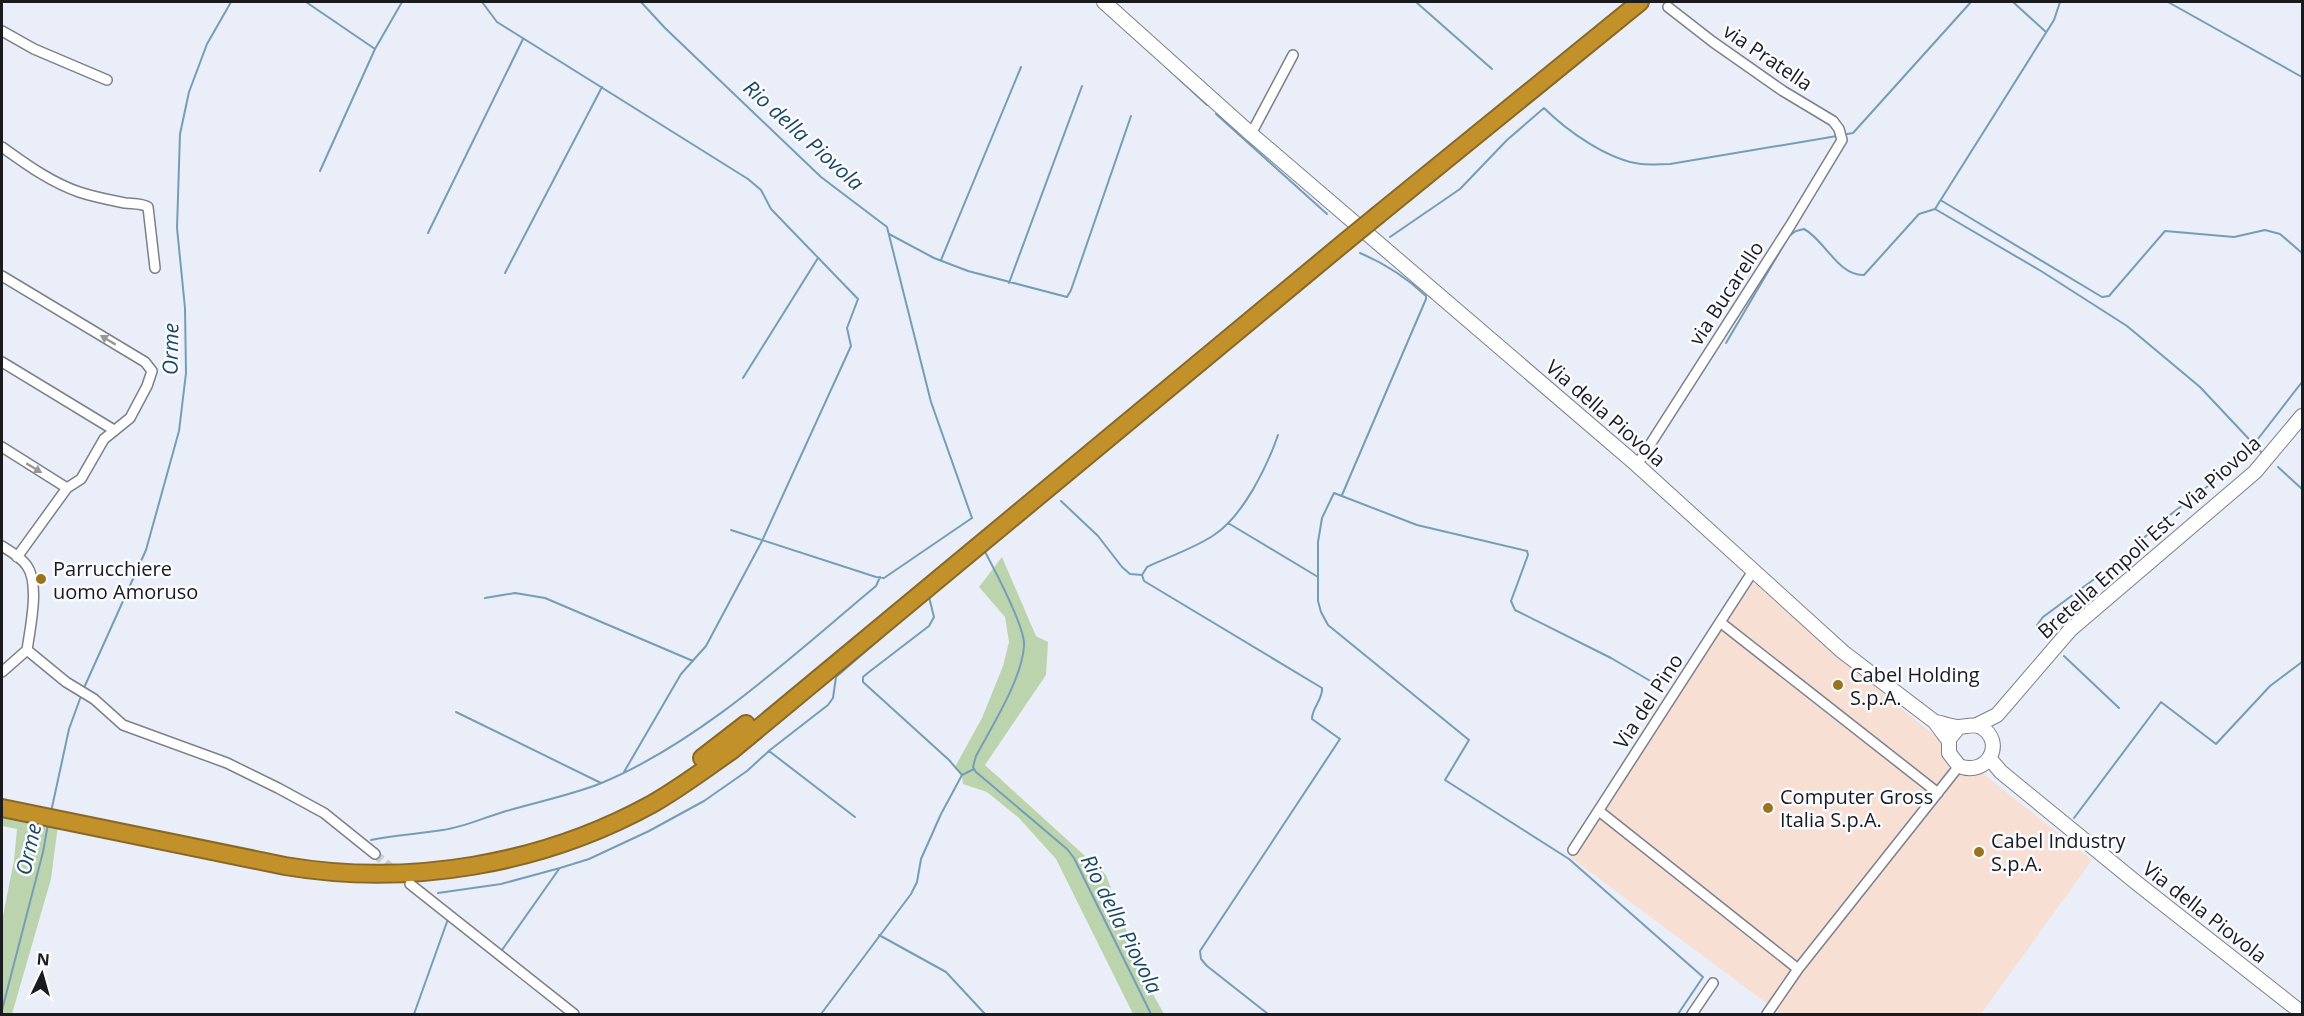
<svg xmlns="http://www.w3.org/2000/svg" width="2304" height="1016" font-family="'Open Sans',sans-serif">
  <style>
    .commercial { fill: #f7dfd4 }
    .green { fill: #bcd4ae }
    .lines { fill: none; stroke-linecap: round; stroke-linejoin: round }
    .stream { stroke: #759db8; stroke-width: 2 }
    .street-tunnel { stroke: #cbced8; stroke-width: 9; stroke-dasharray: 9 4.5; stroke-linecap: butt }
    .street-casing { stroke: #7c808a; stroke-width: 12 }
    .secondary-casing { stroke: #7c808a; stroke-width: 16 }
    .highway-casing { stroke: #886826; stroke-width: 20 }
    .street { stroke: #fff; stroke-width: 9 }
    .secondary { stroke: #fff; stroke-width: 14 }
    .highway { stroke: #c39129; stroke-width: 16 }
    .highway-bridge-casing { stroke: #886826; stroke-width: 20; stroke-linecap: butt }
    .highway-bridge { stroke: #c39129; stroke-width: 16 }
    .oneway { fill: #98989a }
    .poi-dot { fill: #99731e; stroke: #fafbfe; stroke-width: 2 }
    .labels { text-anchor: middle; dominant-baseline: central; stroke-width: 5; stroke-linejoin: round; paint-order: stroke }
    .street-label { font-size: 20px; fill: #1a1b1f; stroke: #fafbfe }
    .poi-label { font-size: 20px; fill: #1a1b1f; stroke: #fafbfe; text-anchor: start }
    .water-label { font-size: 21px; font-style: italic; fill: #1b4861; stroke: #fafbfe }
  </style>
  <rect width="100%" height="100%" fill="#eaeef9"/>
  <path class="commercial" d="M 1753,582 L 1894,703 L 2092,860 L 1981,1014 L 1781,1014 L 1570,857 Z"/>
  <path class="green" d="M 1002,557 L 1036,636 L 1048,642 L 1046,675 L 985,765 L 1106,875 L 1144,978 L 1164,1014 L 1133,1014 L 1056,859 L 1019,818 L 987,792 L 963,784 L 962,775 L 955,767 L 982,718 L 1003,666 L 1009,642 L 1005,617 L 979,587 Z
    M 2,814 L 58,825 L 51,879 L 12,1014 L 2,1014 L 2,921 L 14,860 L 17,829 L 2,826 Z"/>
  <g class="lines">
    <path class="stream" d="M 306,2 L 375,49
      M 482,2 L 497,22 L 748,179 L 761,190 L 771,209 L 858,299 L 847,328 L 851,346 L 762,541 L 706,646 L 681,674 L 624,772
      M 641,2 L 665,28 L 821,177 L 887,227 L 931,402 L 972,518 L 884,578 L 876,577 L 731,530
      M 1416,2 L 1492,69
      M 2013,2 L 2046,32
      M 2168,2 L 2302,77
      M 1165,66 L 1207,105
      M 1216,114 L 1327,214
      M 1842,135 L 1853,133 L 1971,2
      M 320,171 L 375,49 L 402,2
      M 1942,201 L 2102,297 L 2109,296 L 2165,231 L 2234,237 L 2265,230 L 2280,234 L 2302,253
      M 1935,209 L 2041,271 L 2127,326 L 2200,387 L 2263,454
      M 428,233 L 523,39
      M 889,234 L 934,258 L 968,271 L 1067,297 L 1071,290 L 1131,116
      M 1390,237 L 1460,189 L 1507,140 L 1544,108 C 1567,131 1608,160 1641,164 C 1650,165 1660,164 1670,164 L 1837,136
      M 941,260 L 1021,67
      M 505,273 L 602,87
      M 1009,283 L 1082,86
      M 1726,343 L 1789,236 L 1796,231 L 1804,229 C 1825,240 1838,276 1864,275 L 1919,214 L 1935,209 L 2054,20 L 2060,2
      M 743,378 L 818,258
      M 2254,444 L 2302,382
      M 2278,467 L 2302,489
      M 1342,495 L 1426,299 L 1426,296 C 1406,277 1386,264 1360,253
      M 1061,501 L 1098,536 L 1122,567 L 1130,574 L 1142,575
      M 1228,523 L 1318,577
      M 984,550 C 993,567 1026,628 1024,646 C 1022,679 992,726 976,756 L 973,767 L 976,772 L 1067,849 L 1074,858 L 1151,1014
      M 1142,575 L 1144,581 L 1322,688 C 1323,700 1312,707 1312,719 L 1340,739 L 1200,951 L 1201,959 L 1207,966 L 1268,1014
      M 1142,575 L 1147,567 C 1168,557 1195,548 1214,535 C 1243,516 1267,467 1278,435
      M 929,597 L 934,617 L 929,626 L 869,672 L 863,677 L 863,682 L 949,760 L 962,775
      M 485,598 L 515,593 L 545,598 L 693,661
      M 2047,639 L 2038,631 L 2037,625 L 2043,617 L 2120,560 L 2162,521 L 2258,448
      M 2064,656 L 2119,708
      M 1659,686 L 1611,658 L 1515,610 L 1511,601 L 1528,555 L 1527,551 L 1417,525 L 1334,493 L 1322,518 L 1318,542 L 1318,601 L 1321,612 L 1328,625 L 1469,740 L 1445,780 L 1569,859 L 1703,977 L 1678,1014
      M 83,690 L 146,550 L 179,431 L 186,373 L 185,308 L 177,228 L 180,134 L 189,92 L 207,44 L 231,2
      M 456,712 L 601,783
      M 769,751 L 855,817
      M 51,812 L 69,729 L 81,696
      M 2074,818 L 2161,702 L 2216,744 L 2270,686 L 2302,662
      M 371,840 C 395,835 418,834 443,830 C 464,827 483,818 503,812 C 536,802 568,796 599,784 C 700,743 793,655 876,586 L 880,577
      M 438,893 L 501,884 L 560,868 L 589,859 L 649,831 L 704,801 L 747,771 L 770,750 L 828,705 L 833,698 L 836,677 L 909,614
      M 879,935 L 946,972 L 985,1014
      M 502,950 L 559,869
      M 2,1010 L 43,852 L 48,824
      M 414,1014 L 448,919
      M 821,1014 L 911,894 L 917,882 L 921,859 L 941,814 L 962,775 L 974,769"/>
    <path class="street-tunnel" d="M 375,854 L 396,872"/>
    <g class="street-casing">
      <path id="street" d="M 2,31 L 34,49 L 107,80
        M 1251,134 L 1293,55
        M 2,147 C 26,164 50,182 79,192 C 94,197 110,200 125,203 C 133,204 141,203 148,207 L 155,268
        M 2,276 L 145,362 L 152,371 L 147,386 L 130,418 L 104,439 L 81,479 L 67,488 L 17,557
        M 2,362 L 114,430
        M 2,447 L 67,488
        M 1637,465 L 1790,226 L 1842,140 L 1839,129 L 1833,121 L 1783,91 L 1713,42 L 1668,7
        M 2,546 C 10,551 22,558 27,566 C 40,584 30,629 27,650 L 2,672
        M 1720,622 L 1938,793
        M 27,650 L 66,682 L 94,699 L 123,725 L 227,763 L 278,788 L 324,813 L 375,854
        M 1599,811 L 1798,969
        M 1573,850 L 1753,571
        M 410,884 L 574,1014
        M 1692,1014 L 1713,983
        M 1767,1014 L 1798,969 L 1959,766"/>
    </g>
    <g class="secondary-casing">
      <path id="secondary" d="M 1104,2 L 1251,134 L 1637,465 L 1843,652 L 1935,722 L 1949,741
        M 1935,722 C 1942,723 1951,727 1958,727 C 1966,727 1973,723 1981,727 C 2006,742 1988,777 1959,766 L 1949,753 L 1949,739 L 1959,727
        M 1977,725 L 1997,715 L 2070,630 L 2255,472 L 2302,416
        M 1990,759 L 2001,772 L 2138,884 L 2302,1013"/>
    </g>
    <g class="highway-casing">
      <path id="highway" d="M 1378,215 L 1640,2
        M 702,758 L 746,724
        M 2,808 L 285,866 C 409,887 541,865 652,804 C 680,788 705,769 731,751 L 1345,242"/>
    </g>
    <use href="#street" class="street"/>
    <use href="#secondary" class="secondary"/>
    <use href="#highway" class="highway"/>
    <g class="highway-bridge-casing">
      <path id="highway-bridge" d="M 1345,242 L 1378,215"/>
    </g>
    <use href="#highway-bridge" class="highway-bridge"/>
  </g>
  <defs><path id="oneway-solid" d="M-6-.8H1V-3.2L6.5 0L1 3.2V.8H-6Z" transform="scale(1.5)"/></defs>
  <g class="oneway">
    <use href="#oneway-solid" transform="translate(108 340) rotate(-149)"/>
    <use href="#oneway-solid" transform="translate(34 468) rotate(31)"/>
  </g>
  <g class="poi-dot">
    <circle cx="41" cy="579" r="6"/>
    <circle cx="1838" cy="685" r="6"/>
    <circle cx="1768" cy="808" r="6"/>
    <circle cx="1979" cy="852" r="6"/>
  </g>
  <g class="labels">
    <g class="street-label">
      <text transform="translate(1768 57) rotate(34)">via Pratella</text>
      <text transform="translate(1726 293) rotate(-57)">via Bucarello</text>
      <text transform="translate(1606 413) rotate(41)">Via della Piovola</text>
      <text transform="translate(2149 537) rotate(-42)">Bretella Empoli Est - Via Piovola</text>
      <text transform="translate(1648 701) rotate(-57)">Via del Pino</text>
      <text transform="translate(2205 912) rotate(38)">Via della Piovola</text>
    </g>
    <g class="poi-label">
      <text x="53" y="568">Parrucchiere<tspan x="53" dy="23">uomo Amoruso</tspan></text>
      <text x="1850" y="674">Cabel Holding<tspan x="1850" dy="23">S.p.A.</tspan></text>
      <text x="1780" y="796">Computer Gross<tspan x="1780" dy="23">Italia S.p.A.</tspan></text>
      <text x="1991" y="840">Cabel Industry<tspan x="1991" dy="23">S.p.A.</tspan></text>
    </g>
    <g class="water-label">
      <text transform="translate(804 135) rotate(42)">Rio della Piovola</text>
      <text transform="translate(170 349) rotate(-89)">Orme</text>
      <text transform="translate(28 849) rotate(-77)">Orme</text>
      <text transform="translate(1122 924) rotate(63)">Rio della Piovola</text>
    </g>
  </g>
  <rect width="2304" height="1016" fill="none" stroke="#1a1b1f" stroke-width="6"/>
  <g transform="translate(42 974) rotate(5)" stroke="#fafbfe" stroke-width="4.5" paint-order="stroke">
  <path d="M0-4.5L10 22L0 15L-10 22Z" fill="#1a1b1f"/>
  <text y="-9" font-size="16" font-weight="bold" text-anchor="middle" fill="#1a1b1f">N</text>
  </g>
</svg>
